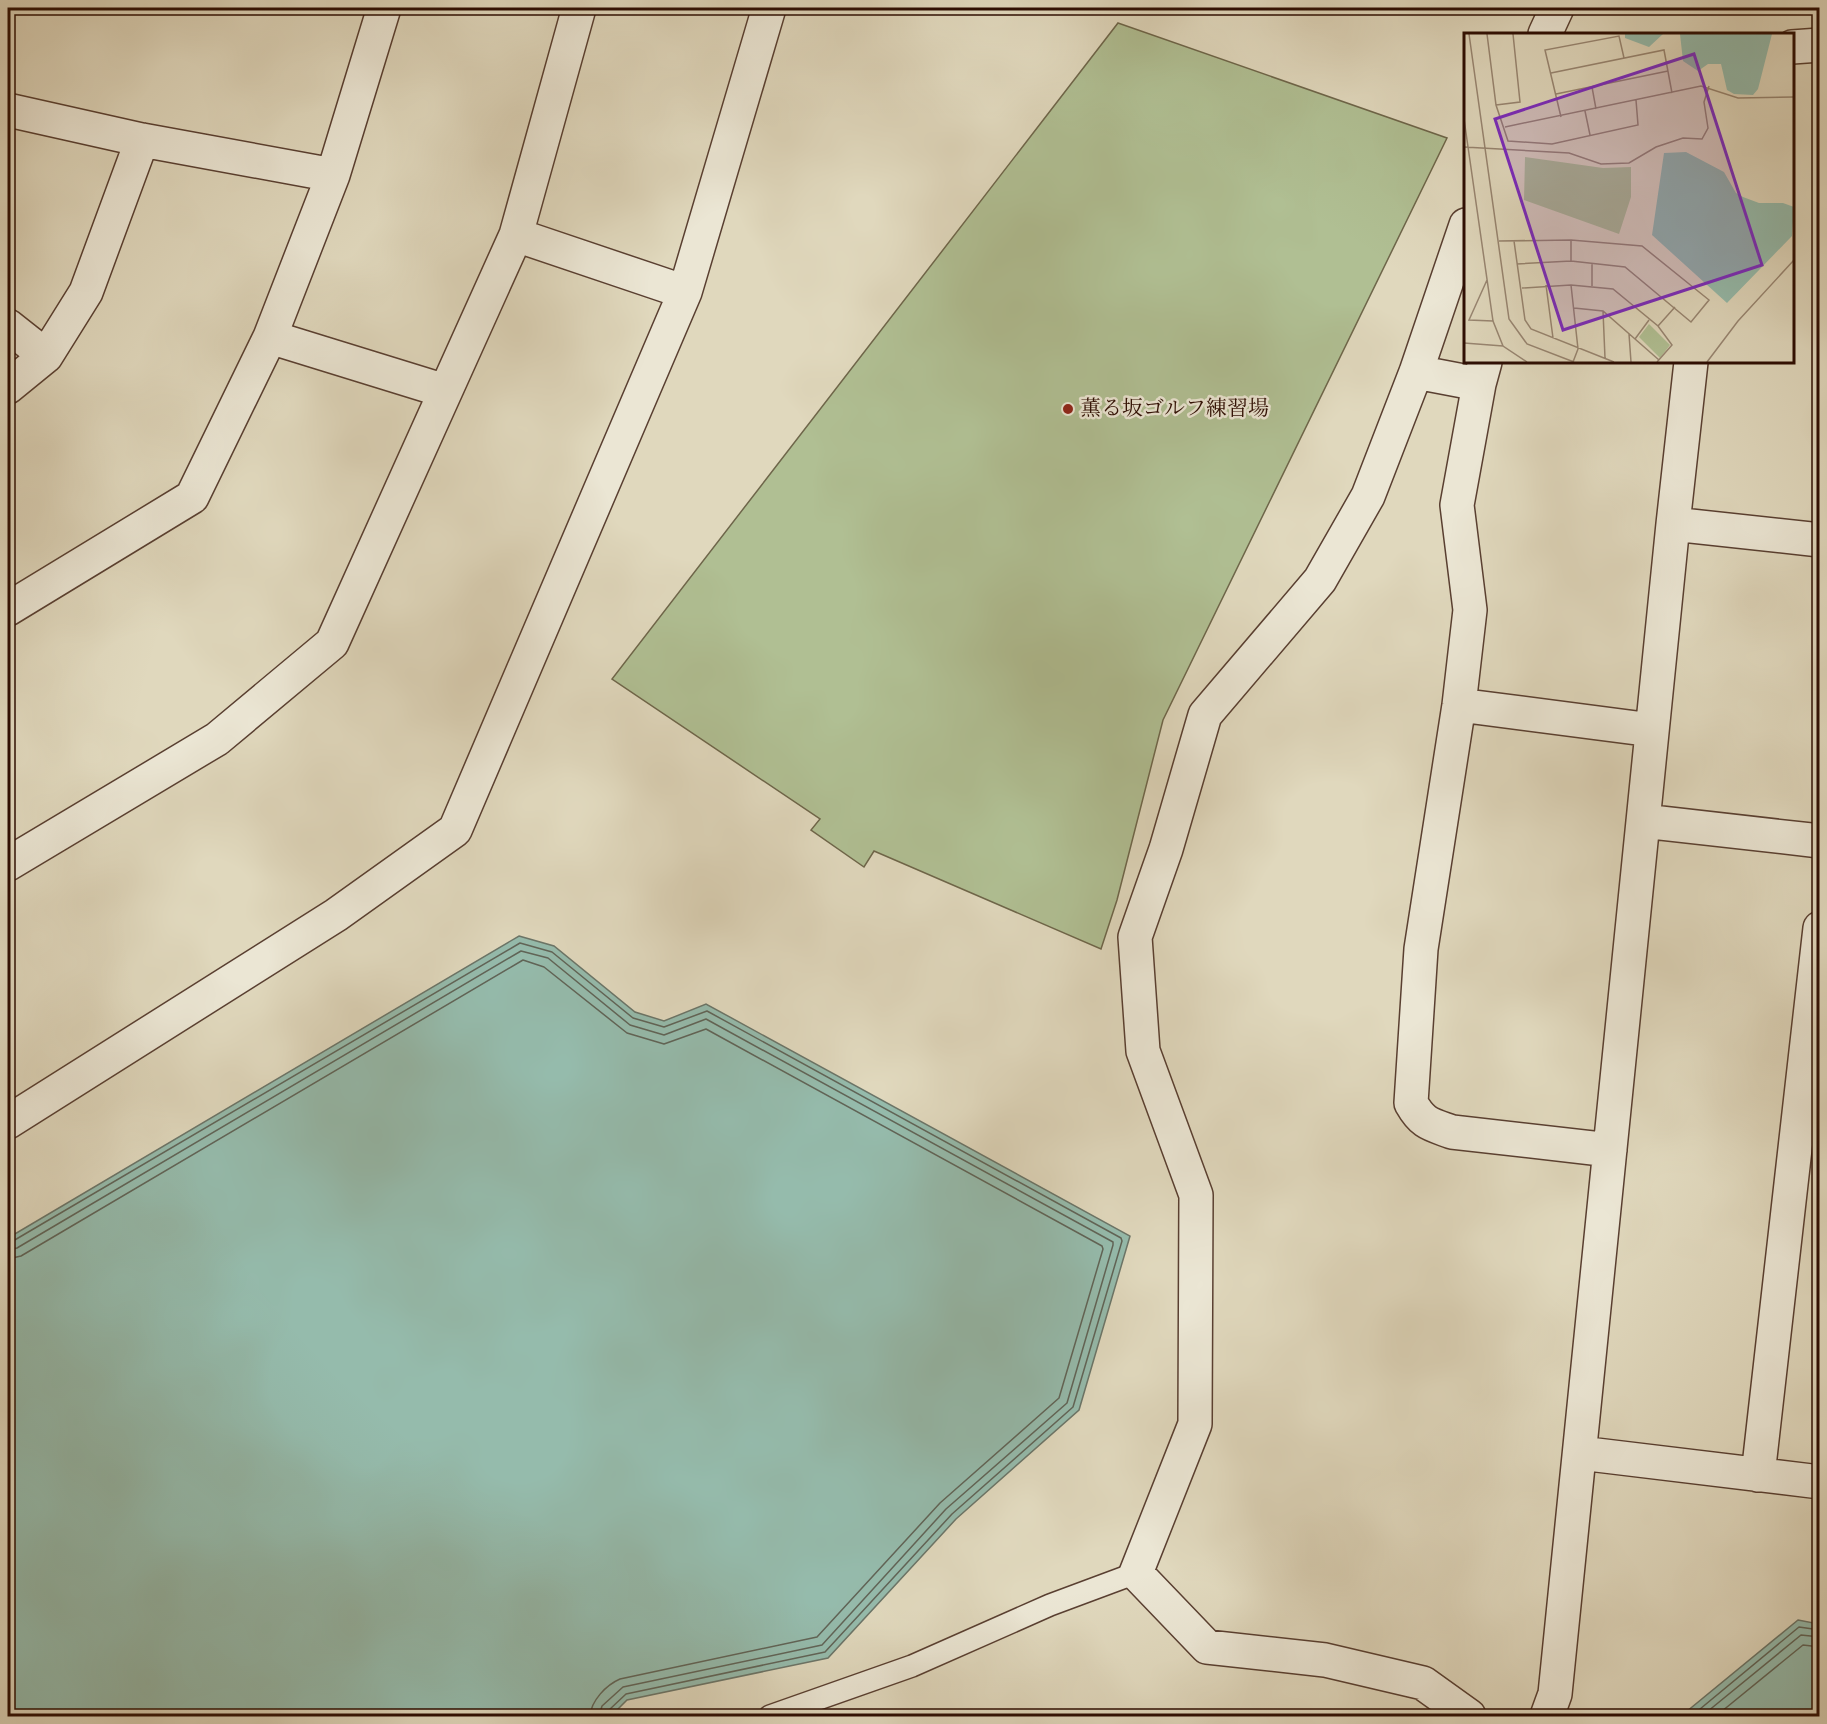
<svg xmlns="http://www.w3.org/2000/svg" width="1827" height="1724" font-family="'Old Standard TT','Noto Serif JP',serif">
  <style>
    .green { fill: #b0bf93; stroke: #6e664a; stroke-width: 1.5 }
    .water { fill: #95bbac; stroke: #6b7568; stroke-width: 1.5 }
    .lines { fill: none; stroke-linecap: round; stroke-linejoin: round }
    .shore { stroke: #606457; stroke-width: 1.5 }
    .service-casing { stroke: #593f31; stroke-width: 24 }
    .minor-casing { stroke: #593f31; stroke-width: 36 }
    .service { stroke: #ebe6d4; stroke-width: 21 }
    .minor { stroke: #ebe6d4; stroke-width: 33 }
    .poi-dot { fill: #8f2418; stroke: #ebe6d4; stroke-width: 2 }
    .labels { text-anchor: middle; dominant-baseline: central; stroke-width: 5; stroke-linejoin: round; paint-order: stroke }
    .poi-label { font-size: 21px; fill: #2c0c02; stroke: #ebe6d4; text-anchor: start }
    .inset-road { fill: none; stroke: #988672; stroke-width: 1.5 }
    .view { fill: #7b2cbf; fill-opacity: 0.15; stroke: #7b2cbf; stroke-width: 3 }
    .inset-edge { fill: none; stroke: #2c0c02; stroke-width: 3 }
  </style>
  <rect width="100%" height="100%" fill="#e0d8bd"/>
  <filter id="stains"><feTurbulence type="fractalNoise" baseFrequency=".00333" numOctaves="4"/><feColorMatrix values="0 0 0 0 .2 0 0 0 0 .09 0 0 0 0 .02 0 0 0 .5 -.17"/></filter>
  <radialGradient id="worn" r=".72"><stop offset=".6" stop-color="#630" stop-opacity="0"/><stop offset="1" stop-color="#630" stop-opacity=".3"/></radialGradient>
  <path class="green" d="M 1118,23 L 1447,138 L 1163,720 L 1117,900 L 1101,949 L 874,851 L 864,867 L 811,830 L 820,819 L 612,679 Z"/>
  <path class="water" d="M 519,936 L 554,946 L 635,1012 L 664,1021 L 706,1004 L 1130,1236 L 1079,1410 L 956,1519 L 828,1658 L 627,1700 L 611,1716 L 8,1716 L 8,1238 Z
    M 1798,1620 L 1819,1624 L 1819,1716 L 1687,1716 L 1686,1712 Z"/>
  <g class="lines">
    <path class="shore" d="M 8,1242 L 13,1241 L 520,943 L 552,952 L 633,1018 L 664,1027 L 707,1011 L 1121,1238 L 1122,1241 L 1073,1407 L 952,1514 L 825,1652 L 626,1694 L 609,1710 L 607,1716
      M 8,1250 L 17,1248 L 521,951 L 548,958 L 630,1025 L 664,1035 L 706,1019 L 1113,1242 L 1113,1245 L 1067,1403 L 946,1509 L 822,1645 L 623,1687 L 602,1706 L 599,1716
      M 8,1259 L 21,1256 L 523,960 L 544,967 L 627,1033 L 664,1044 L 706,1029 L 1102,1246 L 1103,1249 L 1059,1398 L 940,1503 L 817,1637 L 620,1679 C 606,1685 591,1701 590,1716
      M 1693,1716 L 1694,1714 L 1799,1627 L 1820,1630
      M 1702,1716 L 1801,1635 L 1820,1637
      M 1716,1716 L 1803,1645 L 1820,1647"/>
    <g class="service-casing">
      <path id="service" d="M 770,1716 L 912,1666 L 1050,1605 L 1136,1573"/>
    </g>
    <g class="minor-casing">
      <path id="minor" d="M 1545,34 L 1557,8
        M 1792,47 L 1820,45
        M 8,110 L 142,140 L 333,175
        M 1466,225 L 1416,372 L 1368,496 L 1320,580 L 1205,715 L 1166,849 L 1135,937 L 1143,1051 L 1196,1195 L 1195,1424 L 1136,1573 L 1207,1647 L 1325,1660 L 1423,1683 L 1469,1716
        M 516,235 L 685,292
        M 8,326 L 46,356
        M 270,337 L 445,391
        M 1485,362 L 1479,384 L 1457,505 L 1470,610 L 1459,705 L 1421,949 L 1411,1103 C 1423,1124 1430,1124 1452,1132 L 1610,1150
        M 1416,372 L 1479,384
        M 8,387 L 46,356 L 86,292 L 142,140
        M 1673,524 L 1820,540
        M 8,609 L 192,497 L 270,337 L 333,175 L 384,8
        M 1459,705 L 1652,730
        M 1643,821 L 1820,841
        M 8,864 L 217,739 L 332,643 L 516,235 L 579,8
        M 8,1122 L 336,915 L 455,830 L 685,292 L 769,8
        M 1580,1453 L 1820,1482
        M 1758,1475 L 1820,928
        M 1547,1716 L 1555,1694 L 1673,524 L 1691,362"/>
    </g>
    <use href="#service" class="service"/>
    <use href="#minor" class="minor"/>
  </g>
  <circle class="poi-dot" cx="1068" cy="409" r="6"/>
  <g class="labels">
    <g class="poi-label">
      <text x="1080" y="409">薫る坂ゴルフ練習場</text>
    </g>
  </g>
  <g transform="translate(1464 33)">
    <rect width="330" height="330" fill="#e0d8bd"/>
    <path d="M 61,124 L 139,135 L 167,134 L 167,164 L 155,201 L 60,167 ZM 185,291 L 206,312 L 196,325 L 175,304 Z" fill="#b0bf93"/>
    <path d="M 161,1 L 199,1 L 185,14 L 161,5 ZM 216,1 L 308,1 L 294,56 L 289,62 L 270,61 L 263,57 L 257,31 L 244,31 L 234,38 L 219,28 ZM 222,119 L 260,139 L 272,160 L 279,164 L 295,170 L 319,170 L 330,174 L 328,203 L 263,270 L 188,202 L 200,120 Z" fill="#95bbac"/>
    <path class="inset-road" d="M 5,1 L 45,286 L 63,311 L 110,329M 23,1 L 32,72 L 44,108 L 88,111 L 174,92 L 172,67M 87,40 L 200,17 L 208,60M 128,54 L 132,76M 92,61 L 204,38M 32,72 L 56,69 L 49,1M 121,78 L 126,102M 97,84 L 81,17 L 155,3 L 160,25M 0,86 L 29,288 L 39,313 L 63,329M 41,94 L 237,53 L 274,65 L 330,64M 0,114 L 105,120 L 137,131 L 165,130 L 192,114 L 219,105 L 238,106 L 244,95 L 240,69 L 245,53M 35,208 L 107,207 L 178,213 L 245,267 L 227,289 L 161,234 L 107,228 L 53,231M 50,208 L 61,287 L 67,296 L 150,329M 107,228 L 107,207M 128,231 L 128,253M 23,247 L 5,287 L 29,288M 82,252 L 89,305M 107,252 L 114,316 L 109,329M 58,255 L 107,252 L 149,256 L 194,293 L 208,312 L 193,329M 110,275 L 139,278 L 195,327M 139,278 L 141,325M 194,293 L 211,274M 165,301 L 167,329M 171,306 L 185,287M 0,310 L 39,313M 243,329 L 274,288 L 330,227"/>
    <path class="view" d="M 230,21 L 298,232 L 99,297 L 31,86 Z"/>
    <rect width="330" height="330" class="inset-edge"/>
  </g>
  <rect width="1827" height="1724" fill="none" stroke="#e0d8bd" stroke-width="30"/>
  <rect x="9" y="9" width="1809" height="1706" fill="none" stroke="#2c0c02" stroke-width="3"/>
  <rect x="15" y="15" width="1797" height="1694" fill="none" stroke="#2c0c02" stroke-width="1.5"/>
  <rect width="100%" height="100%" filter="url(#stains)"/>
  <rect width="100%" height="100%" fill="url(#worn)"/>
</svg>
